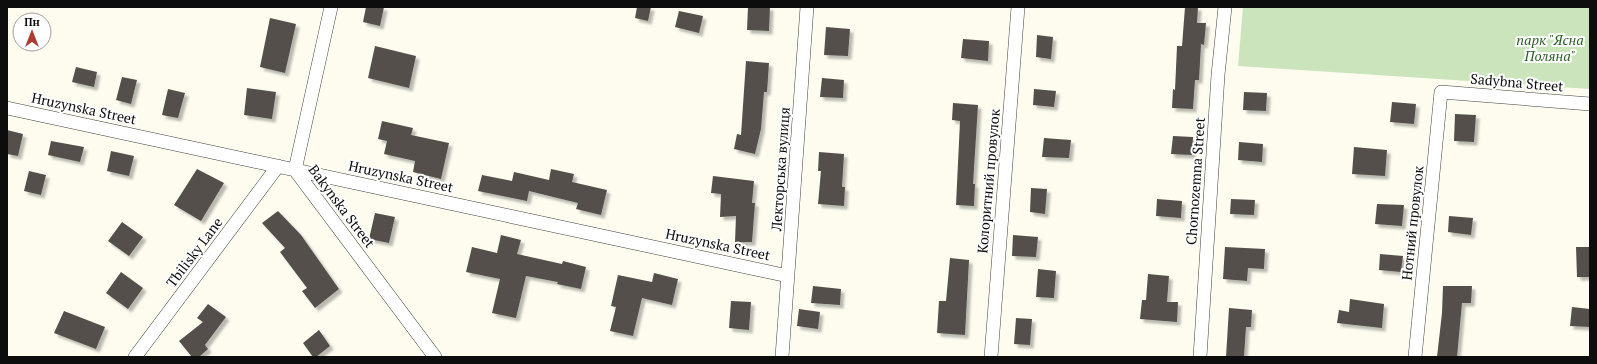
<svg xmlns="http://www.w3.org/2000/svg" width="1597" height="364" font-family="'PT Serif',serif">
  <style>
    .green { fill: #cce4bc }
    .building { fill: #544f4b; filter: url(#shadow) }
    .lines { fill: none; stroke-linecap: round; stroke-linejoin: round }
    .street-casing { stroke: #404040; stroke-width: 14 }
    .street { stroke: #fff; stroke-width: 13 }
    .labels { text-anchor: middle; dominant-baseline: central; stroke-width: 4; stroke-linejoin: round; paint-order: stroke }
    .park-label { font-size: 14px; font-style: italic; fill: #2a5d25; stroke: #fff }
    .street-label { font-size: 14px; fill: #0d0d0d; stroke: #fff }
  </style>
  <defs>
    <filter id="shadow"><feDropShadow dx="3.5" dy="3.5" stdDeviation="1" flood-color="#0004"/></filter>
  </defs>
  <rect width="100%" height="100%" fill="#fdfcef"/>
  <path class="green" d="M 1243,7 L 1590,7 L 1590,89 L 1238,66 Z"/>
  <path class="building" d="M 366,7 L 384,7 L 380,26 L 363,22 Z
    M 637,7 L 651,7 L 648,21 L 635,18 Z
    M 748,7 L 770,7 L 769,31 L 747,30 Z
    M 1185,7 L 1198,7 L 1197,23 L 1206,23 L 1204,45 L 1201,44 L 1199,80 L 1195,80 L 1193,109 L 1172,108 L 1173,89 L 1175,90 L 1177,46 L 1182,46 Z
    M 679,11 L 703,16 L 699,33 L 675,27 Z
    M 270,18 L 296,24 L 285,73 L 260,67 Z
    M 826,27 L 850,29 L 848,56 L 824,55 Z
    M 1037,35 L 1053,37 L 1051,59 L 1036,57 Z
    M 963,39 L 989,41 L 988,61 L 961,58 Z
    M 375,46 L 416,56 L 409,88 L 368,78 Z
    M 746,61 L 769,63 L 767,92 L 764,92 L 761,129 L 755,154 L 734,149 L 737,134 L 741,135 Z
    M 76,67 L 97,72 L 94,87 L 72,82 Z
    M 122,77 L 137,80 L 131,104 L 116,100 Z
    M 822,78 L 844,80 L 843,98 L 820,97 Z
    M 247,88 L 276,92 L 272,119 L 244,115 Z
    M 168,89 L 185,93 L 178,118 L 162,115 Z
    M 1034,89 L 1056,91 L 1054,107 L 1033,105 Z
    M 1244,92 L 1267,93 L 1266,111 L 1243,110 Z
    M 1392,102 L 1416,104 L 1414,124 L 1390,122 Z
    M 953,103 L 978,105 L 973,184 L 975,184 L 974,206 L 956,205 L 960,121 L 952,120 Z
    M 1455,114 L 1476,115 L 1474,142 L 1454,141 Z
    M 382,121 L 413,128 L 411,135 L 449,143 L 441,179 L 413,172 L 415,161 L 384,154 L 387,141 L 378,139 Z
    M 7,130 L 23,134 L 18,156 L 7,154 Z
    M 1173,136 L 1193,137 L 1192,155 L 1171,154 Z
    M 1044,138 L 1071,140 L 1069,158 L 1042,157 Z
    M 51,141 L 84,147 L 80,162 L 48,155 Z
    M 1239,142 L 1263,144 L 1262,162 L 1238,160 Z
    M 1354,147 L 1387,150 L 1385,176 L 1352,174 Z
    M 111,151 L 134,156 L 129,176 L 107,171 Z
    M 819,152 L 844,154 L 842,187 L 845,187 L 844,206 L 818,204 L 821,171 L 818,171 Z
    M 197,169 L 224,183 L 201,221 L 174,205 Z
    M 551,169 L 574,174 L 572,182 L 607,190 L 601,215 L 576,209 L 578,203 L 529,191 L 527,201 L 478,191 L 482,175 L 512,181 L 514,172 L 549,180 Z
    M 29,171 L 46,175 L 41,195 L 24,191 Z
    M 713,176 L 754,181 L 752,203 L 755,203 L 752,242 L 735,242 L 736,216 L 720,217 L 721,194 L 711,193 Z
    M 1031,188 L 1047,189 L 1045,214 L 1030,212 Z
    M 1157,199 L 1182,201 L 1181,218 L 1156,216 Z
    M 1231,199 L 1255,200 L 1254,215 L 1230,214 Z
    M 1377,204 L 1404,205 L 1402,226 L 1375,224 Z
    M 278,211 L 301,235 L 339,289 L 315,308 L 302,291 L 307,288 L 280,252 L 285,248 L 262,223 Z
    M 375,213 L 395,217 L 389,243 L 369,239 Z
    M 1449,216 L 1473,218 L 1471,235 L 1448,232 Z
    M 122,222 L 143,237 L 129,256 L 108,241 Z
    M 501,235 L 521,240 L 517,254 L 562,264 L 563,261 L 586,267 L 581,289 L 557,284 L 558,282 L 526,276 L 516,318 L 492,313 L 500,279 L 466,272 L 472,247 L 497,253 Z
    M 1013,235 L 1038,237 L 1036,257 L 1012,256 Z
    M 1225,247 L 1265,249 L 1264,269 L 1248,268 L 1247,281 L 1223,279 Z
    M 1576,247 L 1590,247 L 1590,277 L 1577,277 Z
    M 1380,254 L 1403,256 L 1401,272 L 1379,270 Z
    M 950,258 L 969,260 L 965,335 L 937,333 L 939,301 L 946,301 Z
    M 1038,269 L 1056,271 L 1054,298 L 1036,297 Z
    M 121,272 L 143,288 L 128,309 L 106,293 Z
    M 654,273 L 678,279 L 672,305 L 642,298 L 633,336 L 610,331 L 616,307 L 611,306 L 618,275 L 652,282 Z
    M 1148,274 L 1169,276 L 1167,302 L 1178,302 L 1177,322 L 1140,319 L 1142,300 L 1146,300 Z
    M 813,286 L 841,289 L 840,305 L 811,303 Z
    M 1443,286 L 1472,286 L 1471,303 L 1462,303 L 1457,357 L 1437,357 L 1442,313 Z
    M 1350,299 L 1384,304 L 1382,328 L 1337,323 L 1339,310 L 1349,312 Z
    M 731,301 L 751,302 L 749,330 L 729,328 Z
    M 208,304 L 226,317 L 205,345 L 208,349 L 199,357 L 192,357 L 179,341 L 203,322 L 197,318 Z
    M 1572,307 L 1590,309 L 1590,327 L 1570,326 Z
    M 1229,308 L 1252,310 L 1251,327 L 1246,327 L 1244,357 L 1226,357 Z
    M 799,309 L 820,312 L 818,329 L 797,326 Z
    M 64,311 L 105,327 L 96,349 L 54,333 Z
    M 1016,318 L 1032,319 L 1030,345 L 1014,344 Z
    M 319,330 L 330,346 L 316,357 L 313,357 L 303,343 Z"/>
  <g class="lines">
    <g class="street-casing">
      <path id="street" d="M 331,7 L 295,170 L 435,357
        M 7,108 L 788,276
        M 135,357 L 278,166
        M 782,357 L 807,7
        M 991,357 L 1018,7
        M 1200,357 L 1218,75 L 1225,7
        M 1415,357 L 1441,92 L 1590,104"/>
    </g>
    <use href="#street" class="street"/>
  </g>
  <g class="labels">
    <g class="park-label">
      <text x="1550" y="39">парк "Ясна<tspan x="1550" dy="16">Поляна"</tspan></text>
    </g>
    <g class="street-label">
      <text transform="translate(1517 82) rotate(5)">Sadybna Street</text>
      <text transform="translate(84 108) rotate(12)">Hruzynska Street</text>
      <text transform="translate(780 169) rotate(-86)">Лекторська вулиця</text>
      <text transform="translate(401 176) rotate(12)">Hruzynska Street</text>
      <text transform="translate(988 181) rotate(-85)">Колоритний провулок</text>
      <text transform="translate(1195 181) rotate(-86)">Chornozemna Street</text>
      <text transform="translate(342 206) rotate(53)">Bakynska Street</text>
      <text transform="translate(1412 223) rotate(-84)">Нотний провулок</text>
      <text transform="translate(718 244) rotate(12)">Hruzynska Street</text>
      <text transform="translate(194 252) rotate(-53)">Tbilisky Lane</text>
    </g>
  </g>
  <rect width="1597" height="364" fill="none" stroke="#0d0d0d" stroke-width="16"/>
  <g transform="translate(32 32)"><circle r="19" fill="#ffffff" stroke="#9e9e9e"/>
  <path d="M0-3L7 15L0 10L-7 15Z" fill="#ad3c35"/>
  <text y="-6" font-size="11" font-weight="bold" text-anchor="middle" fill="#0d0d0d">Пн</text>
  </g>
</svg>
